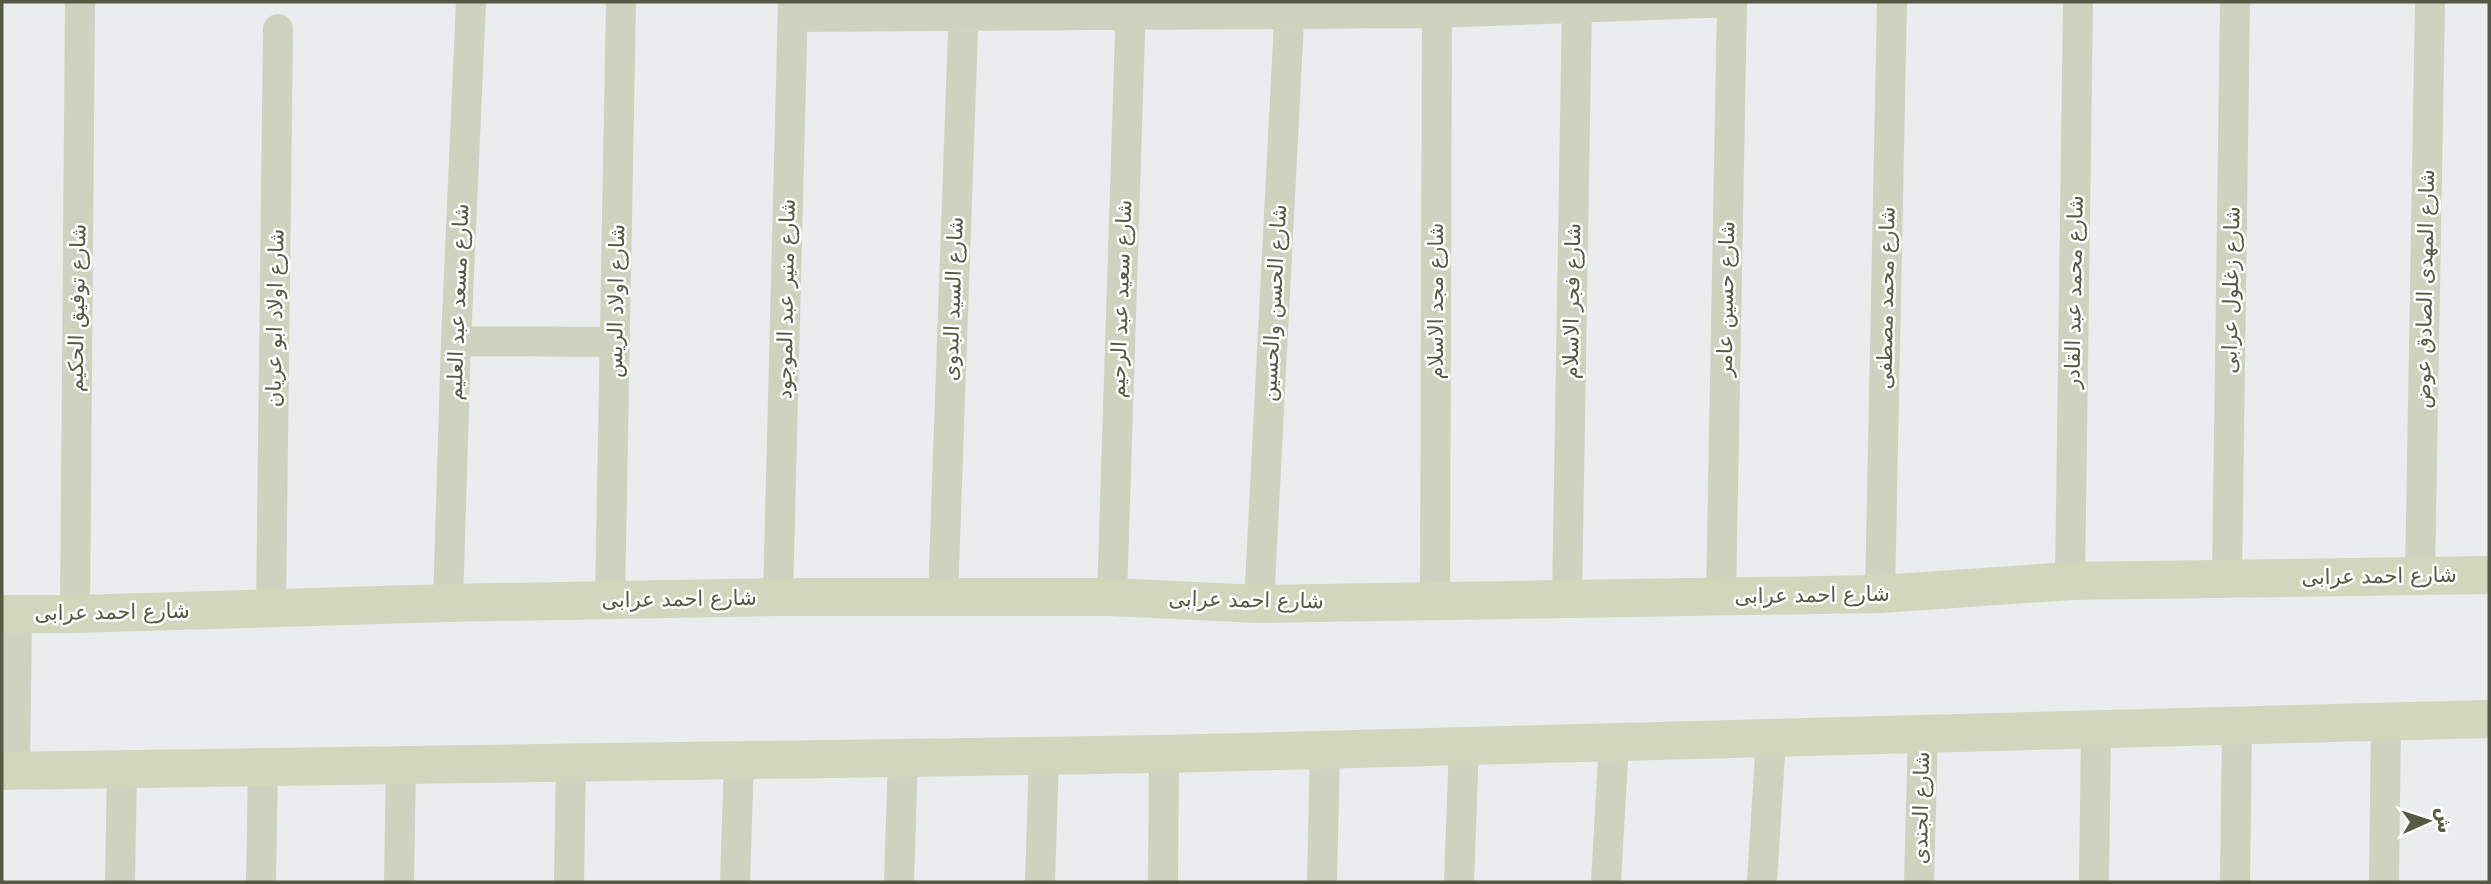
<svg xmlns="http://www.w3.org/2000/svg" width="2491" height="884" font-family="'DejaVu Sans','Noto Sans Arabic',sans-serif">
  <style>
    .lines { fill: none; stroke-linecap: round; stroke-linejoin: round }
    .street { stroke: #cfd2be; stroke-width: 30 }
    .secondary { stroke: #d1d6bd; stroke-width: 38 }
    .labels { text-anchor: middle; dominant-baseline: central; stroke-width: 5; stroke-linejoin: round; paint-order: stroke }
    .street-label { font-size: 21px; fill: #565943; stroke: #fff }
  </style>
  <rect width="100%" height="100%" fill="#ebecee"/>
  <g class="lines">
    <path class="street" d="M 793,17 L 1437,13 L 1732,2
      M 456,341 L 615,342
      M 2420,576 L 2430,2
      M 2227,579 L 2235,2
      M 2070,581 L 2078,2
      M 1880,594 L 1892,2
      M 778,597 L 793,2
      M 943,597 L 964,2
      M 1112,597 L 1131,2
      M 1721,597 L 1732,2
      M 1567,599 L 1577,2
      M 610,600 L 621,2
      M 1435,600 L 1437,2
      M 448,603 L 456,341 L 471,2
      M 1259,604 L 1290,2
      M 271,608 L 278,29
      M 75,614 L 80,2
      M 15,771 L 17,615
      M 120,882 L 122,769
      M 261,882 L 263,766
      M 399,882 L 401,764
      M 569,882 L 571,762
      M 735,882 L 739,760
      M 899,882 L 903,758
      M 1040,882 L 1044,756
      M 1163,882 L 1164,754
      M 1322,882 L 1325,750
      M 1459,882 L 1464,746
      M 1606,882 L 1614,742
      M 1762,882 L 1771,738
      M 1919,882 L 1923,734
      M 2094,882 L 2096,730
      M 2235,882 L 2237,726
      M 2384,882 L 2386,722"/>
    <path class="secondary" d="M 2,614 L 75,614 L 448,603 L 778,597 L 1112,597 L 1259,604 L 1567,599 L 1880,594 L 2070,581 L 2489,575
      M 2,771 L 1164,754 L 2489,719"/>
  </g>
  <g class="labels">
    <g class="street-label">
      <text transform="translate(2425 289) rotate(-89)">شارع المهدى الصادق عوض</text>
      <text transform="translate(2231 290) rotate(-89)">شارع زغلول عرابى</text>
      <text transform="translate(2074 292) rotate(-89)">شارع محمد عبد القادر</text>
      <text transform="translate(1886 298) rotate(-89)">شارع محمد مصطفى</text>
      <text transform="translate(786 299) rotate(-89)">شارع منير عبد الموجود</text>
      <text transform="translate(953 299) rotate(-88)">شارع السيد البدوى</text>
      <text transform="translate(1121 299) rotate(-88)">شارع سعيد عبد الرحيم</text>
      <text transform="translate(1726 299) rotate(-89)">شارع حسين عامر</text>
      <text transform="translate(616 301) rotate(-89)">شارع اولاد الريس</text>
      <text transform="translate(1436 301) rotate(-90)">شارع مجد الاسلام</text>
      <text transform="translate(1572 301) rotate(-89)">شارع فجر الاسلام</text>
      <text transform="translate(458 302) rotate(-88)">شارع مسعد عبد العليم</text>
      <text transform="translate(1274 303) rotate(-87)">شارع الحسن والحسين</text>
      <text transform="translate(77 308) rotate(-89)">شارع توفيق الحكيم</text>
      <text transform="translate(275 318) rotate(-89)">شارع اولاد ابو عريان</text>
      <text transform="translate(2379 576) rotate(-1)">شارع احمد عرابى</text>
      <text transform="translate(1812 595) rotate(-1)">شارع احمد عرابى</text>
      <text transform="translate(679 599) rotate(-1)">شارع احمد عرابى</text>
      <text transform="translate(1246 600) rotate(1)">شارع احمد عرابى</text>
      <text transform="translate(112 612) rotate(-1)">شارع احمد عرابى</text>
      <text transform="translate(1921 808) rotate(-89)">شارع الجندى</text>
    </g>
  </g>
  <rect width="2491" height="884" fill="none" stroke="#565943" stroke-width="7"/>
  <g transform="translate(2428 821) rotate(87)" stroke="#ffffff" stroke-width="5" paint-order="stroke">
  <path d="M0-5L12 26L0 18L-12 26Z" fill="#565943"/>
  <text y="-10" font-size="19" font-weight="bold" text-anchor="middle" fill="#565943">ش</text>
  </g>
</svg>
